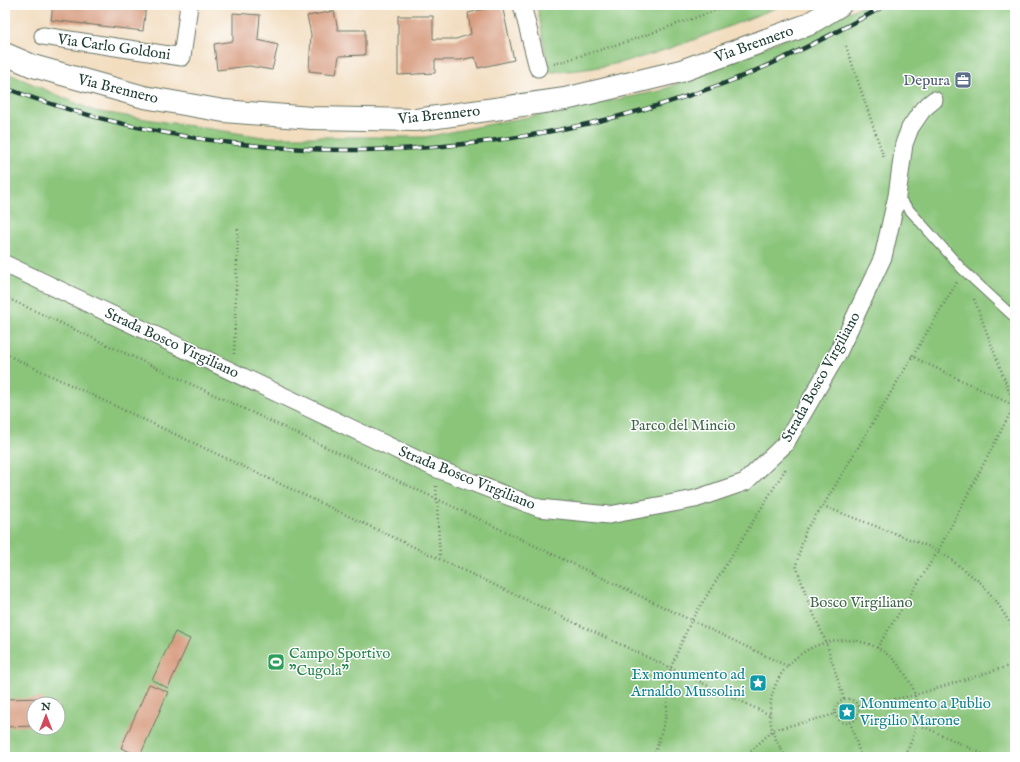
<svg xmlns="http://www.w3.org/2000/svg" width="1020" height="762" font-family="'IM FELL English',serif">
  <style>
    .green { fill: #8ac57a; stroke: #548157; fill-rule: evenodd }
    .building { fill: #d49476 }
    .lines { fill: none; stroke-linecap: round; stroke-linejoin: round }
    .lane-casing { stroke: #697565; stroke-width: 11 }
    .street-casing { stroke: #697565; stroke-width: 19 }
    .primary-casing { stroke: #697565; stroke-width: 24 }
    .path { stroke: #697565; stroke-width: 2.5; stroke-dasharray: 1 3; stroke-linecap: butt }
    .lane { stroke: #fff; stroke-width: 9 }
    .street { stroke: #fff; stroke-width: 17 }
    .primary { stroke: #fff; stroke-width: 22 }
    .rail-casing { stroke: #1f3d34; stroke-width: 4.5 }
    .rail { stroke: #fff; stroke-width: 3; stroke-dasharray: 9; stroke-linecap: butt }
    .labels { text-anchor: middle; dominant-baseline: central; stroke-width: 3; stroke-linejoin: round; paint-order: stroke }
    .street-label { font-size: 15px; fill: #1f3d34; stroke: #fff }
    .service-label { font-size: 15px; fill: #4e5e75; stroke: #fff; text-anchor: end }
    .park-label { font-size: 15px; fill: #3f6649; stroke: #fff }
    .leisure-label { font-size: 15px; fill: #27864d; stroke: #fff; text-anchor: start }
    .culture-label { font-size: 15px; fill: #0d838f; stroke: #fff; text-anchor: end }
  </style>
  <rect width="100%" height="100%" fill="#fff"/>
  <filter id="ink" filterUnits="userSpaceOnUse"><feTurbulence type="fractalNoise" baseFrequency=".025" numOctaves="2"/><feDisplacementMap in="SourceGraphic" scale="8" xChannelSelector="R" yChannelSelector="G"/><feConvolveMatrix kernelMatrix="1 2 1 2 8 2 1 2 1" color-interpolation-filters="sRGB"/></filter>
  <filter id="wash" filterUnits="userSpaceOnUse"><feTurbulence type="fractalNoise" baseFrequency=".012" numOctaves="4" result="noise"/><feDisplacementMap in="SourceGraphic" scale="16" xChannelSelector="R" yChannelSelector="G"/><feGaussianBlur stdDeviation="0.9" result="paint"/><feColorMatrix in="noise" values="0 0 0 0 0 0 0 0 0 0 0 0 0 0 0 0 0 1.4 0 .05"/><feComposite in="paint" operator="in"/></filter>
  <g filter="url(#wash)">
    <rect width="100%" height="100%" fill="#f2ddbf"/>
    <path class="green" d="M 537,5 L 784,5 C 709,33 630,71 549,72 Z
      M 865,5 L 1015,5 L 1015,757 L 5,757 L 5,72 L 94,111 L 263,137 L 425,137 L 660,91 ZM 34,704 L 58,704 L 58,728 L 34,728 Z"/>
    <g id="blocks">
      <path class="building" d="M 53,5 L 146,5 L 143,31 L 51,20 Z
        M 502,5 L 514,60 L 478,68 L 475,57 L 460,60 L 435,60 L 435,73 L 398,75 L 398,16 L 433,16 L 433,39 L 456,39 L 471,34 L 468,13 Z
        M 334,11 L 338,30 L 365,30 L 365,55 L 339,56 L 336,74 L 309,71 L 311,34 L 307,16 Z
        M 233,13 L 260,15 L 258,40 L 278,45 L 272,70 L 249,66 L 217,70 L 214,44 L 233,41 Z
        M 175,632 L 190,639 L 168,688 L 152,680 Z
        M 149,684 L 168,692 L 140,756 L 121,748 Z
        M 44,698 L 44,704 L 34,704 L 34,726 L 5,727 L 5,699 Z"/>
    </g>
  </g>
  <g filter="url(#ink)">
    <use href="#blocks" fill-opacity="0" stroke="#697565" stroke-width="1"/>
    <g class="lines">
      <g class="lane-casing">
        <path id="lane" d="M 897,196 L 963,270 L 1015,318"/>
      </g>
      <g class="street-casing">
        <path id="street" d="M 522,5 L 538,68
          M 43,36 L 182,57 L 189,5
          M 5,264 L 435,468 L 539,508 L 609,515 L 695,499 L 745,482 L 785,444 L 838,353 L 883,257 L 897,196 L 904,144 L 910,128 L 923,109 L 934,100"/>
      </g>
      <g class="primary-casing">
        <path id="primary" d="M 5,54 L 33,66 L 144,97 L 224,111 L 311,118 L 416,120 L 565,99 L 681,71 L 807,25 L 840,5"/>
      </g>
      <path class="path" d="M 846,46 L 884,158
        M 554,64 L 626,42 L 731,5
        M 5,297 L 437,499 L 787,666
        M 974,299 L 1015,407
        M 5,354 L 770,715
        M 234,354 L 238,227
        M 911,356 L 1015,406
        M 436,486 L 440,558
        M 823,506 L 930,547 L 949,558 L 981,583 L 996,601 L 1015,631
        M 877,648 L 938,551 L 1014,406
        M 844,699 L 826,642 L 808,601 L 796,565 L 806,529 L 823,506 L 957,282
        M835 711a12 12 0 1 1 24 0a12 12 0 1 1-24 0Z
        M 859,707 L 915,695 L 1015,664
        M 850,722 L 861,757
        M 916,723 L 989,757
        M 654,757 L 666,716 L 670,669 L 691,621 L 785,470 L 784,467
        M 745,757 L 773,730 L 836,714
        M 786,757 C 778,745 770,730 770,715 C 768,646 858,613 900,667 C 908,677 914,688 916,700 C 918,719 915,742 902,757"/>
      <use href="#lane" class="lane"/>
      <use href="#street" class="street"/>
      <use href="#primary" class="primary"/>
      <g class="rail-casing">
        <path id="rail" d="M 5,88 C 237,175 494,168 725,83 C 781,62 834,34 886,5"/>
      </g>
      <use href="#rail" class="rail"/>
    </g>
  </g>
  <defs>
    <g id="office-square" transform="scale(0.9)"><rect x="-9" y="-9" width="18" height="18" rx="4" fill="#5c6f8a" stroke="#fff"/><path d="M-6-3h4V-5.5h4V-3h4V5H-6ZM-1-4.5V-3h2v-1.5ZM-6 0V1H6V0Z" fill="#fff"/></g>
    <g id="stadium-square" transform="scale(0.9)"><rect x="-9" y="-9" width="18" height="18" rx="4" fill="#2e9e5b" stroke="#fff"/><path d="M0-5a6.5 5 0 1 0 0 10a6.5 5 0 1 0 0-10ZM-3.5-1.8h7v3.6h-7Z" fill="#fff"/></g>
    <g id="sight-square" transform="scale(0.9)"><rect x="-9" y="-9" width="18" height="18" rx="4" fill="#0f9aa8" stroke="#fff"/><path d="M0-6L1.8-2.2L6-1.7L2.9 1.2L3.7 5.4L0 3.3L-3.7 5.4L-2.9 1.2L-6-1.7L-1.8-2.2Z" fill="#fff"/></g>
  </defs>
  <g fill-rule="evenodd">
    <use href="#office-square" x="963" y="80"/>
    <use href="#stadium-square" x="276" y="662"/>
    <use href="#sight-square" x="758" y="683"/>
    <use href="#sight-square" x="847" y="712"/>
  </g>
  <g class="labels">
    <g class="street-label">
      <text transform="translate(754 44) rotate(-20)">Via Brennero</text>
      <text transform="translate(114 47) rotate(8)">Via Carlo Goldoni</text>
      <text transform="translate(118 89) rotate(14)">Via Brennero</text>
      <text transform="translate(439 115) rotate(-6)">Via Brennero</text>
      <text transform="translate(172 343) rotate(25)">Strada Bosco Virgiliano</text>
      <text transform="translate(821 377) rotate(-61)">Strada Bosco Virgiliano</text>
      <text transform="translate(467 478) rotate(22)">Strada Bosco Virgiliano</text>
    </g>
    <g class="service-label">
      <text x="950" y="80">Depura</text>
    </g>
    <g class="park-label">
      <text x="683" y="425">Parco del Mincio</text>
      <text x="861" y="602">Bosco Virgiliano</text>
    </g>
    <g class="leisure-label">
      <text x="289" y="653">Campo Sportivo<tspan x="289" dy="17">"Cugola"</tspan></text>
    </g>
    <g class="culture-label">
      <text x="745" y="674">Ex monumento ad<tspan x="745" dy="17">Arnaldo Mussolini</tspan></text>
      <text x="860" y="703" text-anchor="start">Monumento a Publio<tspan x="860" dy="17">Virgilio Marone</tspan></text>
    </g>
  </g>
  <rect width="1020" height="762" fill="none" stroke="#fff" stroke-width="20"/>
  <g transform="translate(46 716)"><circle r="19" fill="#ffffff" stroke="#a5b1ae"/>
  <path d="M0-3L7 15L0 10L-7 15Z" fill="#d1495b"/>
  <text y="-6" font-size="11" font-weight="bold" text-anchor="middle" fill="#1f3d34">N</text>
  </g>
</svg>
